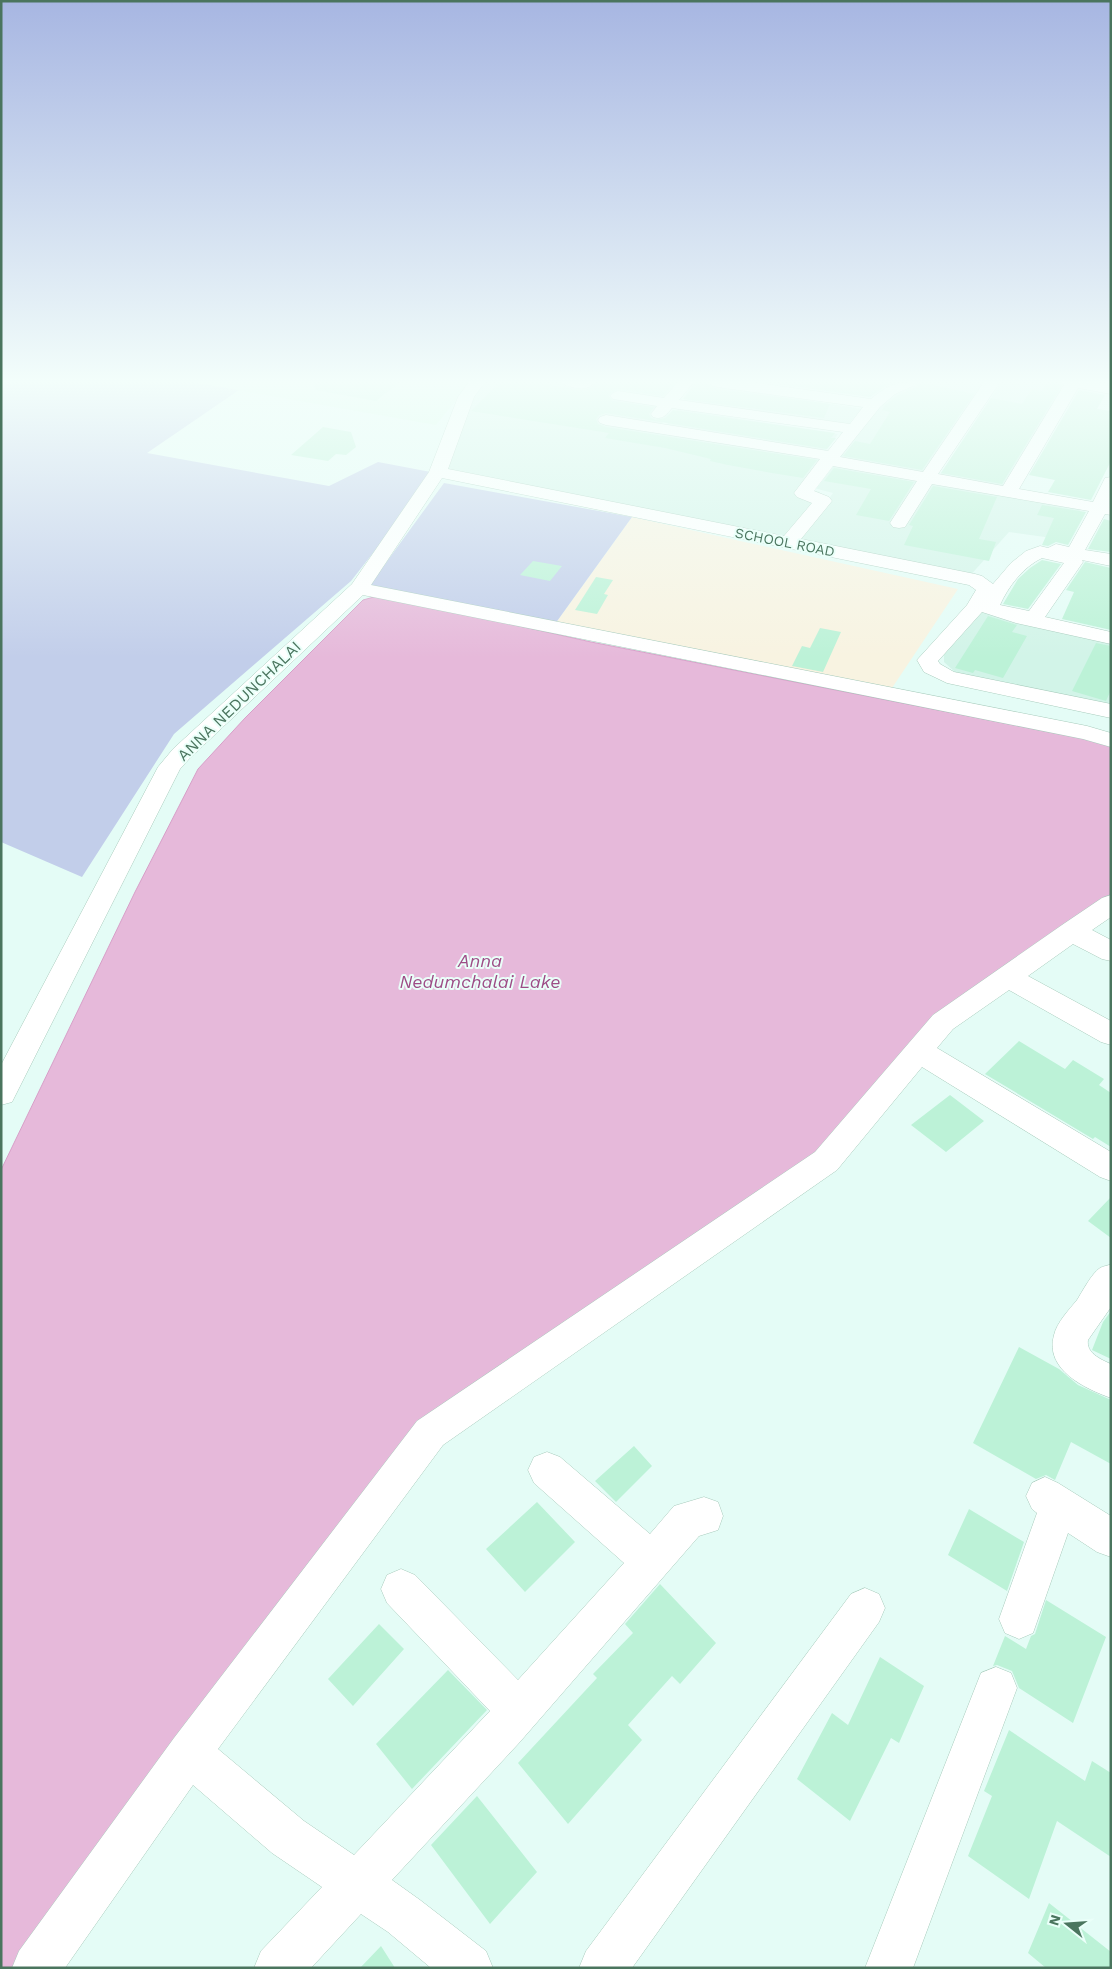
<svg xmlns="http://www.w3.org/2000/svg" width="1112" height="1969" font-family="'Work Sans',sans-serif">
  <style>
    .residential { fill: #d2f4e8 }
    .commercial { fill: #d8fce7 }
    .education { fill: #f8f3e1 }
    .green { fill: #c2ceea }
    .water { fill: #e6b9da; stroke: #d79fc8 }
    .building { fill: #bcf2d7 }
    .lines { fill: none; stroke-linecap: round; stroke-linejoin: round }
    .minor-casing { stroke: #a8cbbc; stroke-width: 1 }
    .minor { fill: #fff; fill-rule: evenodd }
    .labels { text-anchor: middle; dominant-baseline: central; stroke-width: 4; stroke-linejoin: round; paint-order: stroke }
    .far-street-label { font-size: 14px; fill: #4a755e; stroke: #eafff9 }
    .street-label { font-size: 16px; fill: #4a755e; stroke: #eafff9 }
    .water-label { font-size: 18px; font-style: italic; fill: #9d4c86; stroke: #eafff9 }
  </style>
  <rect width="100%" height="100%" fill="#e4fcf6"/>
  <path class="residential" d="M 483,382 L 690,382 L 658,429 L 663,430 L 678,409 L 838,434 L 823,454 L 663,431 L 822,460 L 799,488 L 820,492 L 785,538 L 446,471 L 474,396 Z
    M 923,382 L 989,382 L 927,475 L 833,457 L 876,410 L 892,396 Z
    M 1002,382 L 1067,382 L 1001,488 L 939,476 Z
    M 698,384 L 793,398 L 862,409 L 844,429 L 683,405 Z
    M 823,464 L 1085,506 L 1052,538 L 1009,532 L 968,578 L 800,539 L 833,493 L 806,486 Z
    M 972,608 L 1111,638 L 1111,709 L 955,672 L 944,662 L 944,655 Z"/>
  <path class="commercial" d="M 192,382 L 471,382 L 436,425 Z"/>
  <path class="education" d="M 632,517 L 958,589 L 890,691 L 555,624 Z"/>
  <path class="green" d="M 1,382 L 192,382 L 239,390 L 147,453 L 329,486 L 378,462 L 436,473 L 351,581 L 174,734 L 82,877 L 1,842 Z
    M 444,483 L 632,517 L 555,624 L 369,586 Z"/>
  <path class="water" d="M 381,595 L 591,642 L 1111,744 L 1111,895 L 934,1018 L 825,1150 L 425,1425 L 26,1968 L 1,1968 L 1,1170 L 135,892 L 198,769 L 245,718 L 363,600 Z"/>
  <path class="building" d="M 315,382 L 400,382 L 376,401 L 315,390 Z
    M 500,382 L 532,382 L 581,390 L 589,389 L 597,382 L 676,382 L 663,396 L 618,389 L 612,392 L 608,396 L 613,401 L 654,407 L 649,414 L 651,418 L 656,420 L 665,418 L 673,410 L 835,433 L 831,438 L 836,438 L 827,449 L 606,413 L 599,415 L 596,419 L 598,424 L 606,427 L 817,460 L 803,478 L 772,473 L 728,465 L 710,461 L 711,459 L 665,448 L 605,438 L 609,433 L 471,411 Z
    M 696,382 L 707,382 L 717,389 L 830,404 L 824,418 L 683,399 Z
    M 763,382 L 897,382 L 886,386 L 870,397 Z
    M 920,382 L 974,394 L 922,470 L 843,456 L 855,441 L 870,444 L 890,412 L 882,410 L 885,405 L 896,396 L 916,387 Z
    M 1047,382 L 1062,385 L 1002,484 L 941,473 L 991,398 L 1022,404 L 1032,389 L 1042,391 Z
    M 1079,390 L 1105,395 L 1097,409 L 1111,411 L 1111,461 L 1091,500 L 1048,492 L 1055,480 L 1029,475 Z
    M 323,427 L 351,432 L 356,447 L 346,455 L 336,454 L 328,461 L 291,455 Z
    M 834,468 L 914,482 L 889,521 L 856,515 L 871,489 L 824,481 Z
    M 933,486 L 997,497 L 979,539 L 996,542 L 989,561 L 904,545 L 913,526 L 909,525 Z
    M 1042,505 L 1086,512 L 1068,545 L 1056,542 L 1048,546 L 1042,545 L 1054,518 L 1037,515 Z
    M 1104,519 L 1111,521 L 1111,552 L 1088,549 Z
    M 1042,560 L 1061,564 L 1028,609 L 1003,604 L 1018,579 L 1030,568 Z
    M 533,561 L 562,566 L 550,581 L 520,575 Z
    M 1085,562 L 1111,568 L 1111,630 L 1062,619 L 1074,592 L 1066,590 Z
    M 596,577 L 613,580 L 604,594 L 608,595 L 597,614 L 575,610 Z
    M 988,616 L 1017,625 L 1012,632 L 1027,636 L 1003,678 L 975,670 L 973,673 L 955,668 Z
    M 820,628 L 841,632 L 823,672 L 792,666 L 802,646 L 810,648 Z
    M 1096,643 L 1111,646 L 1111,690 L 1106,701 L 1072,691 Z
    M 1019,1041 L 1065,1069 L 1073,1060 L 1104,1079 L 1099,1085 L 1111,1093 L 1111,1147 L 1095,1137 L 1093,1139 L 985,1074 Z
    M 950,1095 L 984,1121 L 946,1152 L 911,1125 Z
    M 1111,1197 L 1111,1238 L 1088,1221 Z
    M 1111,1311 L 1111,1359 L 1092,1350 L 1103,1322 Z
    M 1019,1347 L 1059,1369 L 1078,1385 L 1111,1400 L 1111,1464 L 1071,1442 L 1055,1480 L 1046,1475 L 1036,1479 L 973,1443 Z
    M 634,1446 L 652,1466 L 616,1502 L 595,1481 Z
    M 537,1502 L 575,1542 L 525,1592 L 486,1549 Z
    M 969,1509 L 1024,1542 L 1007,1591 L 948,1555 Z
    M 660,1584 L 716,1643 L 680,1684 L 672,1676 L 628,1725 L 642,1740 L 568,1824 L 518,1763 L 597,1678 L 593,1674 L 633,1633 L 625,1624 Z
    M 1046,1600 L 1106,1637 L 1073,1723 L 1019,1688 L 1012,1671 L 997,1665 L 993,1666 L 1005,1636 L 1026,1649 L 1031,1636 L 1035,1634 Z
    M 379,1624 L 404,1649 L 353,1706 L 328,1679 Z
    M 880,1657 L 924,1686 L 899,1743 L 891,1738 L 850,1821 L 797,1779 L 832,1713 L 848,1725 Z
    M 448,1670 L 487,1710 L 412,1789 L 376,1744 Z
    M 1009,1730 L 1085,1781 L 1092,1761 L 1111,1773 L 1111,1857 L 1057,1821 L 1029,1899 L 968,1856 L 992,1796 L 984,1791 Z
    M 477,1796 L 537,1872 L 490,1924 L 431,1845 Z
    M 1049,1903 L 1111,1952 L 1111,1968 L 1046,1968 L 1028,1953 Z
    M 381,1946 L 395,1968 L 360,1968 Z"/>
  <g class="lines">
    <g class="minor-casing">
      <path id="minor" d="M 469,382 L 485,382 L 474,397 L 448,469 L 784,536 L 812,503 L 797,497 L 794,493 L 820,459 L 606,425 L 600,423 L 598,420 L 600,417 L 606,415 L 828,451 L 843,432 L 672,408 C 666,415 663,420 653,417 L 651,414 L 657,406 L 613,399 L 610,396 L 613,393 L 618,391 L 664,398 L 678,382 L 694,382 L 679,400 L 850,424 L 863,407 L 717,387 L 712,385 L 709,382 L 750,382 L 871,399 C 888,385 895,382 918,382 L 915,385 L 895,394 L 880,407 L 840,457 L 923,472 L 984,382 L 1000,382 L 938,474 L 1003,486 L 1064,385 L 1061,382 L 1097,382 L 1111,384 L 1111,394 L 1078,388 L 1019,489 L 1093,502 L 1105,478 L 1111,477 L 1111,515 L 1105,514 L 1085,550 L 1111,554 L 1111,566 L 1082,560 L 1083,562 L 1045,617 L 1111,632 L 1111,644 L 1016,623 L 982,612 L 938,661 L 940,664 L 954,672 L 1111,704 L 1111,718 L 947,683 L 924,672 L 917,660 L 967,605 L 976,590 L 969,585 L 442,478 L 371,585 L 1087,726 L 1111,733 L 1111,747 L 1083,739 L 363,595 L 189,759 L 180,769 L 12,1102 L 1,1105 L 1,1065 L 158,767 L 173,749 L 352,584 L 429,472 L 458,397 ZM 833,466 L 917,481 L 890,523 L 893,527 L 899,528 L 905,527 L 932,484 L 1089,511 L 1069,547 L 1056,544 L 1048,548 L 1040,546 L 1026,551 L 1011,563 L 993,584 L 982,576 L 975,574 L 801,539 L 832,501 L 829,497 L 814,491 ZM 1042,558 L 1064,563 L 1029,611 L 1000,605 C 1008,587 1023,567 1042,558 Z
        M 562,382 L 595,382 C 587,392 575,388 565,385 Z
        M 1111,895 L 1111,917 L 1092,930 L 1111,940 L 1111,961 L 1102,959 L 1073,944 L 1028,976 L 1111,1021 L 1111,1045 L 1101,1042 L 1009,990 L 953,1029 L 937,1048 L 1111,1152 L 1111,1181 L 1100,1177 L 922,1067 L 837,1170 L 443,1445 L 218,1749 L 304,1821 L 354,1855 L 490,1711 L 387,1603 L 381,1589 L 387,1575 L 401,1569 L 415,1575 L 518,1680 L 624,1563 L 534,1483 L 528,1470 L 534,1457 L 547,1452 L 560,1457 L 650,1534 L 674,1506 L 704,1497 L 718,1502 L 723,1516 L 718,1530 L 699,1536 L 519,1743 L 392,1880 L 420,1900 L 486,1951 L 493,1968 L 431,1968 L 388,1932 L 361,1914 L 311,1968 L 254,1968 L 261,1951 L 322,1887 L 272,1853 L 193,1785 L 65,1968 L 12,1968 L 19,1951 L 174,1738 L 417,1421 L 815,1152 L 933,1015 L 1062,925 L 1102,898 Z
        M 1111,1264 L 1111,1307 L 1088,1340 C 1086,1353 1100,1359 1111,1364 L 1111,1398 C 1086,1389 1044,1370 1054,1335 C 1057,1322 1069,1310 1077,1300 C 1082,1292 1092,1273 1100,1268 C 1103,1266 1108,1266 1111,1264 Z
        M 1045,1477 L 1058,1483 L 1111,1516 L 1111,1557 L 1097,1552 L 1068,1533 L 1033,1633 L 1019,1639 L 1005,1633 L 999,1619 L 1037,1513 L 1032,1509 L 1026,1496 L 1032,1483 Z
        M 865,1588 L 879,1594 L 885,1608 L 879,1622 L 632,1968 L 579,1968 L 586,1951 L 851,1594 Z
        M 996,1667 L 1011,1673 L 1017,1688 L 913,1968 L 865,1968 L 981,1673 Z"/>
    </g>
    <use href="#minor" class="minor"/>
  </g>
  <linearGradient id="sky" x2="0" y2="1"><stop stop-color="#a7b6e2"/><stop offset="0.58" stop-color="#f3fefb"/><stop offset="1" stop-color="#f3fefb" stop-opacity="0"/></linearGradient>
  <rect width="1112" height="658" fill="url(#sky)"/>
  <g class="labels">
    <g class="far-street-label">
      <text transform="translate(785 542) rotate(11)">SCHOOL ROAD</text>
    </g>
    <g class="street-label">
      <text transform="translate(239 701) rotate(-44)">ANNA NEDUNCHALAI</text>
    </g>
    <g class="water-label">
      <text x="480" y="960">Anna<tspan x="480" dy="21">Nedumchalai Lake</tspan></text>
    </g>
  </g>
  <rect width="1112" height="1969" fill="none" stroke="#4a755e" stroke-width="5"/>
  <g transform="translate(1067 1924) rotate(287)" stroke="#eafff9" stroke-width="4" paint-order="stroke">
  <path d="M0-4L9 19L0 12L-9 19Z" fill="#4a755e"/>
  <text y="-8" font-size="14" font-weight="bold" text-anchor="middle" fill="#4a755e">N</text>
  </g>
</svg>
